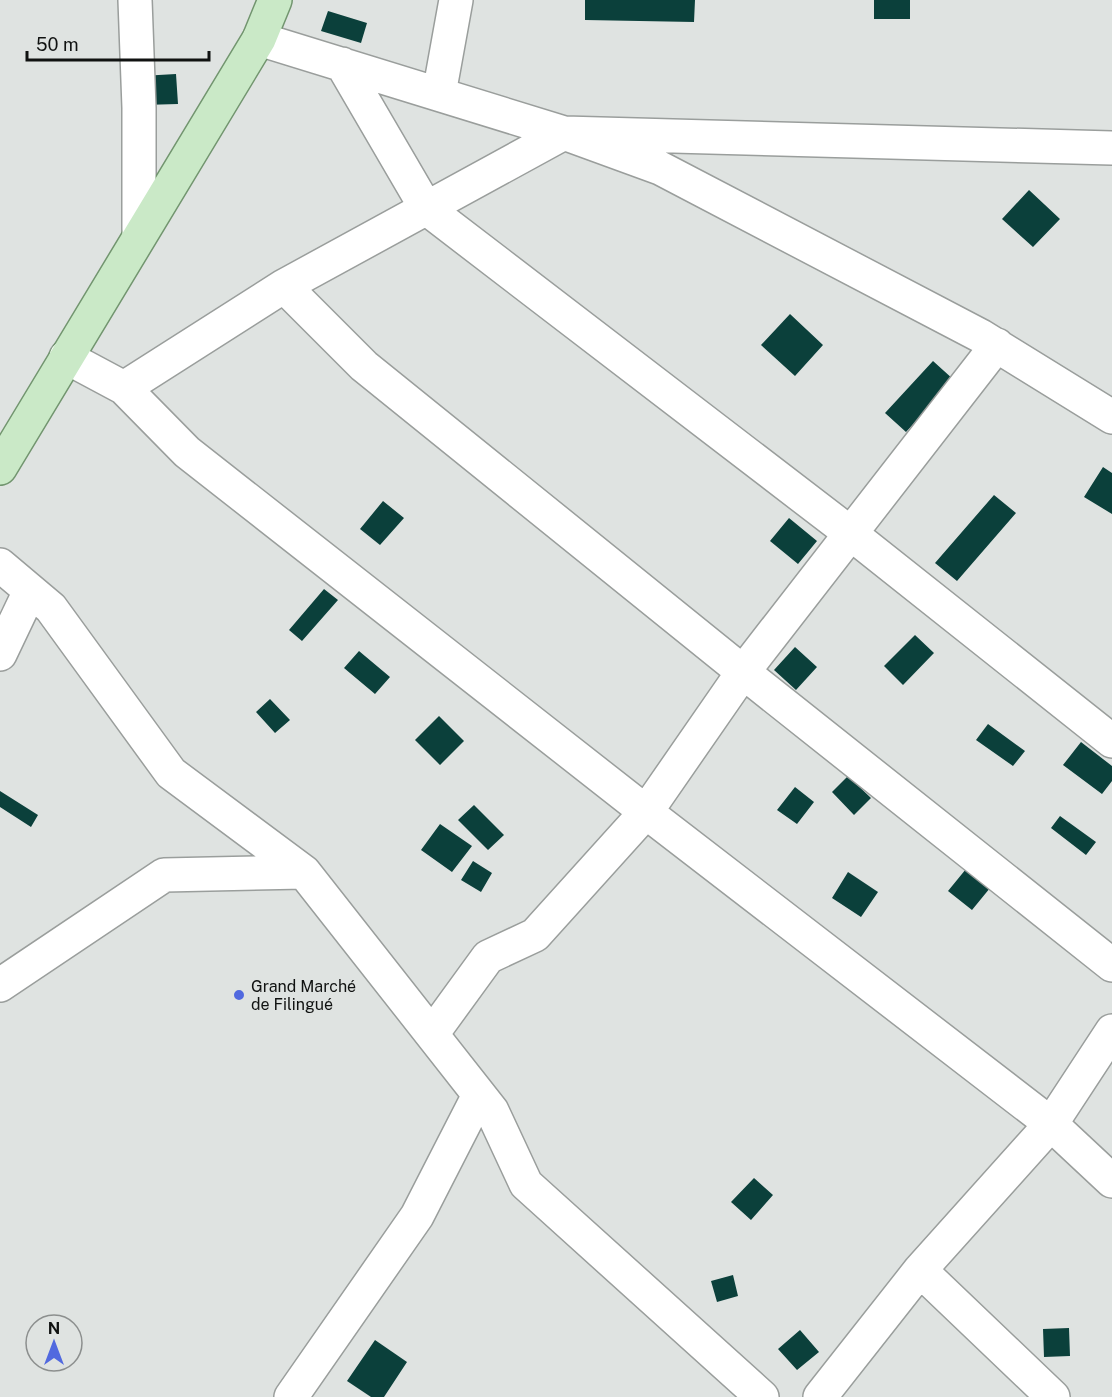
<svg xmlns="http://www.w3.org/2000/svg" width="1112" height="1397" font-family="'Public Sans',sans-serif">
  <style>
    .building { fill: #0b403b }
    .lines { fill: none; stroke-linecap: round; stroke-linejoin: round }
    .minor-casing { stroke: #9a9e9c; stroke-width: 36 }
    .major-casing { stroke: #72956f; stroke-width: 36 }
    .minor { stroke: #fff; stroke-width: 33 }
    .major { stroke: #cae9c7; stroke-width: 33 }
    .poi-dot { fill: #5169df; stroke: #dfe3e1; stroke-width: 2 }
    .labels { text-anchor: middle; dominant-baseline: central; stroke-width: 6; stroke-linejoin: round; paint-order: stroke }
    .poi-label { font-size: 16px; fill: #101211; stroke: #dfe3e1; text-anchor: start }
  </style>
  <rect width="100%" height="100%" fill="#dfe3e1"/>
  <path class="building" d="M 585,0 L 695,0 L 694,22 L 585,20 Z
    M 874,0 L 910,0 L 910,19 L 874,19 Z
    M 328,11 L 367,23 L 361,43 L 321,31 Z
    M 176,74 L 178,104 L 143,105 L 141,76 Z
    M 1029,190 L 1060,219 L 1033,247 L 1002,219 Z
    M 790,314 L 823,345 L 795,376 L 761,345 Z
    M 933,361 L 954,380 L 906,432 L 885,413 Z
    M 1103,467 L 1112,473 L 1112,514 L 1084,497 Z
    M 994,495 L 1016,513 L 957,581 L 935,563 Z
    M 383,501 L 404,518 L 380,545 L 360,529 Z
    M 789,518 L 817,541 L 798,564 L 770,541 Z
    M 324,589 L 338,600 L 302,641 L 289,630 Z
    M 915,635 L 934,653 L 903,685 L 884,666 Z
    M 795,647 L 817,667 L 796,690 L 774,670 Z
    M 359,651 L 390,677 L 375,694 L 344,668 Z
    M 270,699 L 290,720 L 275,733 L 256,712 Z
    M 439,716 L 464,741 L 440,765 L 415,740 Z
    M 988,724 L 1025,751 L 1013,766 L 976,740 Z
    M 1081,742 L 1112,766 L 1112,781 L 1102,794 L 1063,765 Z
    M 848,776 L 871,798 L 854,815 L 832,792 Z
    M 795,787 L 814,802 L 797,824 L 777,810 Z
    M 0,791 L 38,815 L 31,827 L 0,807 Z
    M 474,805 L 504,835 L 488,850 L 458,820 Z
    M 1060,816 L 1096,842 L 1086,855 L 1051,828 Z
    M 440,824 L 472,846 L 452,872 L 421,850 Z
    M 473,861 L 492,873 L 481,892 L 461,880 Z
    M 966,869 L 990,888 L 972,910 L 948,891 Z
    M 848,872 L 878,892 L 861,917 L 832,898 Z
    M 754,1178 L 773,1195 L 751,1220 L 731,1202 Z
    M 733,1275 L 738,1296 L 717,1302 L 711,1281 Z
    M 1069,1328 L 1070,1356 L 1044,1357 L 1043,1329 Z
    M 800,1330 L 819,1352 L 797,1370 L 778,1349 Z
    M 375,1340 L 407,1362 L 384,1397 L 371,1397 L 347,1381 Z"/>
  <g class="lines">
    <g class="minor-casing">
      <path id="minor" d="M 135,0 L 139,108 L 139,236
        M 259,39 L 564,133 L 660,168 L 981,336 L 1112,417
        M 342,64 L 426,208 L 850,533 L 1112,741
        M 439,94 L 456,0
        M 284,286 L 364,366 L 743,672 L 1112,965
        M 66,357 L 124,388 L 284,286 L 564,133 L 1112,148
        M 124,388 L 187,452 L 646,812 L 1051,1124 L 1112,1181
        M 0,565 L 51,608 L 171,773 L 304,872 L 492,1111 L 526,1184 L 762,1397
        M 0,654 L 30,591
        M 0,985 L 164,875 L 304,872
        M 432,1034 L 488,957 L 535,935 L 646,812 L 743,672 L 997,345
        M 920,1270 L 1053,1397
        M 291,1397 L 417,1216 L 479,1095
        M 820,1397 L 920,1270 L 1051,1124 L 1112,1031"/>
    </g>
    <g class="major-casing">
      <path id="major" d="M 0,468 L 259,39 L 275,0"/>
    </g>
    <use href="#minor" class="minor"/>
    <use href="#major" class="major"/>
  </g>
  <circle class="poi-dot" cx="239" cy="995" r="6"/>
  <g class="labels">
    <g class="poi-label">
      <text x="251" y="986">Grand Marché<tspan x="251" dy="18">de Filingué</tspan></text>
    </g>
  </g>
  <g transform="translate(54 1343)"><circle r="28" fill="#dfe3e1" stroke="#8c8f8e" stroke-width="1.5"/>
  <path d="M0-4.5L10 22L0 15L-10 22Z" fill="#5169df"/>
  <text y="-9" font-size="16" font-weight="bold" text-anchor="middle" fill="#101211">N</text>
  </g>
  <path d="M27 51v9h182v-9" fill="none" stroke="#101211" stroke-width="3"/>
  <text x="36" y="51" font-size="18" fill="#101211" stroke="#dfe3e1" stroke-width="4.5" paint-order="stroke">50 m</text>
</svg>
